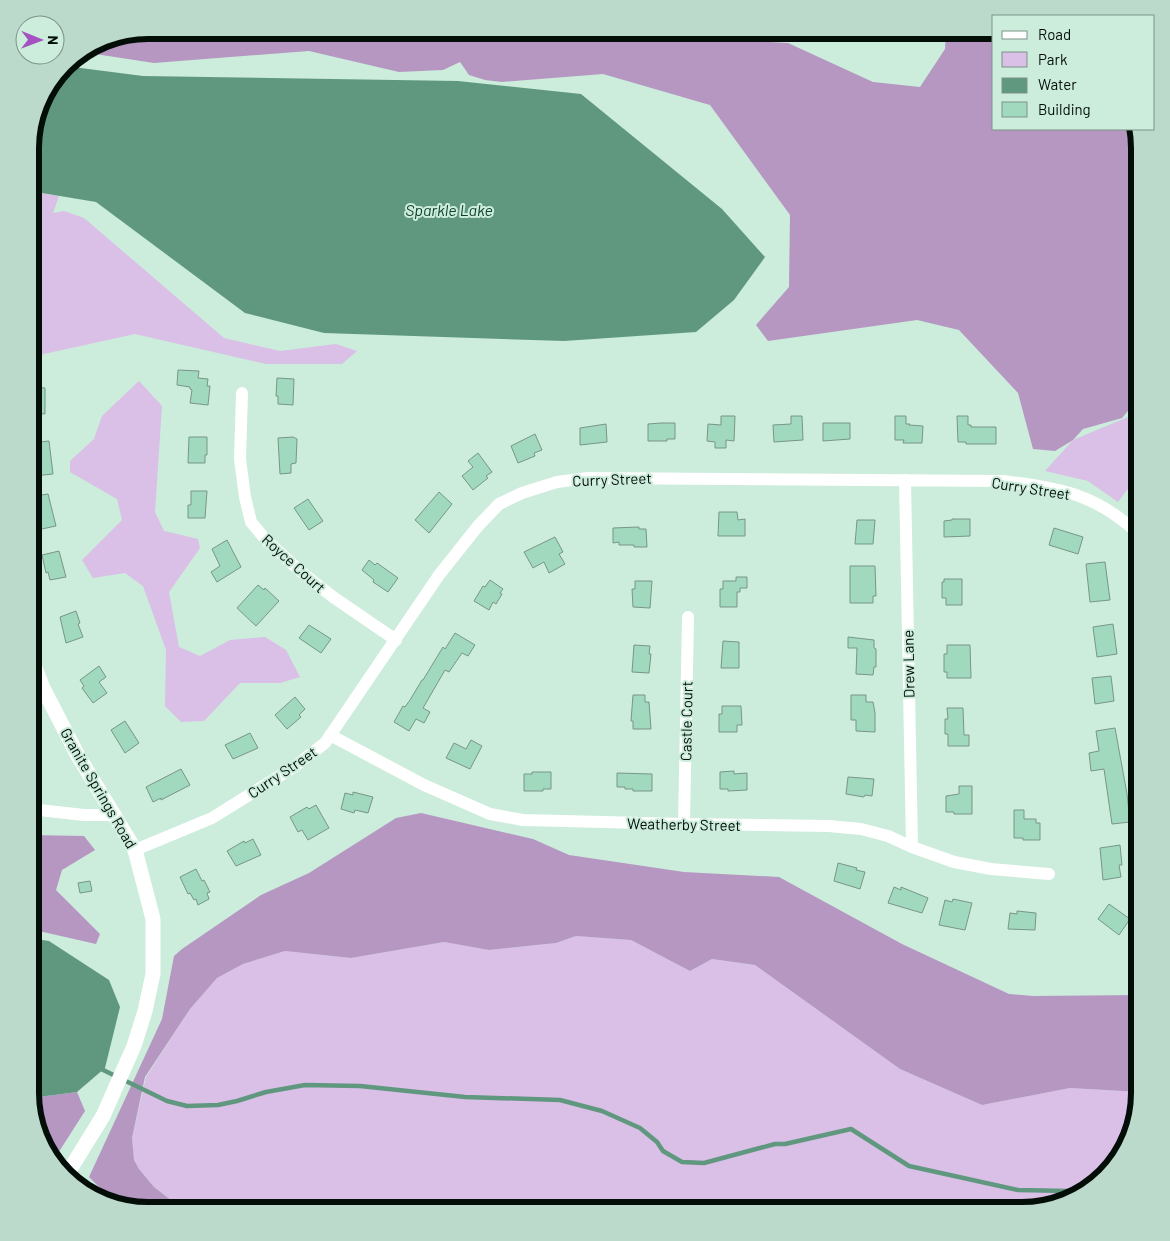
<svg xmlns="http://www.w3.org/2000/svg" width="1170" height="1241" font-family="Barlow,sans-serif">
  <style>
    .green { fill: #dabfe6 }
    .forest { fill: #b597c2 }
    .water { fill: #60987f }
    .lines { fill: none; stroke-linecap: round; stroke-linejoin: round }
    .stream { stroke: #60987f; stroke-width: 4.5 }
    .building { fill: #a0d9be; stroke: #789688 }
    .minor { stroke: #fff; stroke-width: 12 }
    .tertiary { stroke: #fff; stroke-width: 15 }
    .labels { text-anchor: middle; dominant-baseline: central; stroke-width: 4; stroke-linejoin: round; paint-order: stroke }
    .street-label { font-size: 15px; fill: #040e09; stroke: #ccecdc }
    .water-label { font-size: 16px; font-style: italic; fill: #0e3e2c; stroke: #ccecdc }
    .rim { fill: none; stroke: #040e09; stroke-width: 6 }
  </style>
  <rect width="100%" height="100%" fill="#ccecdc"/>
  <path class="green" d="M 30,191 L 59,196 L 53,213 L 64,211 L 84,218 L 224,338 L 280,351 L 336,344 L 357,351 L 342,364 L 266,364 L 135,334 L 30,357 Z
    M 139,381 L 162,406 L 155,512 L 164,531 L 198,539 L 200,548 L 169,592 L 179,647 L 200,656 L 230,640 L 265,637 L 286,650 L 300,677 L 280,683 L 240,683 L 204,721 L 181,722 L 165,706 L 166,650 L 143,586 L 125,573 L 93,578 L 82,560 L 122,520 L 117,499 L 70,472 L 70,461 L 94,439 L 102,416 Z
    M 1140,412 L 1140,473 L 1118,502 L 1088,481 L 1045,471 L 1073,440 Z
    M 576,936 L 631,940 L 690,971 L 712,959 L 755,965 L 900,1069 L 982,1105 L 1070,1088 L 1140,1092 L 1128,1145 L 1100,1182 L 1067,1202 L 1022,1211 L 185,1211 L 154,1187 L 139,1169 L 134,1160 L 132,1138 L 146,1077 L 190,1009 L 217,978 L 243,964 L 285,951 L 351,958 L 444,942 L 489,950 L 556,943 Z"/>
  <path class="forest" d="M 148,30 L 690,30 L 740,40 L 788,43 L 873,82 L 920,87 L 945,49 L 946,30 L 994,30 L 994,129 L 1137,129 L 1140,148 L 1140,405 L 1133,405 L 1122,418 L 1083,429 L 1073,440 L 1055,451 L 1033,449 L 1018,393 L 959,330 L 917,320 L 768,341 L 756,325 L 789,287 L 790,215 L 710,105 L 603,74 L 502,82 L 485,80 L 469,75 L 460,62 L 443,70 L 399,72 L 309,51 L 154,63 L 82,52 L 103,39 Z
    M 421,813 L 533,839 L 569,855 L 684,872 L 779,877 L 902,944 L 1009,994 L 1033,996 L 1140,995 L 1140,1092 L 1070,1088 L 982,1105 L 900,1069 L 755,965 L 712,959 L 690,971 L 631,940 L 576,936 L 556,943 L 489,950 L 444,942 L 351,958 L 285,951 L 243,964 L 217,978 L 190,1009 L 145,1077 L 132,1138 L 134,1160 L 139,1169 L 154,1187 L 185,1211 L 148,1211 L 115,1203 L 89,1177 L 162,1019 L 174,956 L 182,949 L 261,895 L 309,873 L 396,818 Z
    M 30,835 L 84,836 L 95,850 L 62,870 L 56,890 L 100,934 L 96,944 L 30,929 Z
    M 77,1092 L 85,1111 L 53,1161 L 39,1138 L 31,1098 Z"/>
  <path class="water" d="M 65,66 L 143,76 L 458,81 L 581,94 L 722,209 L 765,257 L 734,300 L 696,332 L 564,341 L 324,333 L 245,313 L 96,202 L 30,191 L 30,140 L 42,96 Z
    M 30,938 L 49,941 L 109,980 L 120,1007 L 105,1068 L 77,1092 L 31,1098 Z"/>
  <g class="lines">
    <path class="stream" d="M 97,1067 L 167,1101 L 187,1106 L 218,1105 L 237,1101 L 266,1092 L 305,1085 L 360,1086 L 465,1097 L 560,1100 L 602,1111 L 640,1128 L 657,1142 L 663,1151 L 682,1162 L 704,1163 L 775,1144 L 785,1144 L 851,1129 L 909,1166 L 1018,1190 L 1068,1191 L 1094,1185"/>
  </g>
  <path class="building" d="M 178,370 L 199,371 L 198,378 L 208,379 L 207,386 L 210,386 L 208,405 L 190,403 L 192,390 L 190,389 L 190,387 L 177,385 Z
    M 277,378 L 294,379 L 293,405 L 278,404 L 278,396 L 276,396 Z
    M 30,387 L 45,388 L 45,414 L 30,413 Z
    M 721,416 L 735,416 L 734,441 L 726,440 L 726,448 L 715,448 L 715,442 L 707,441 L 708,424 L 721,425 Z
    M 791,416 L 802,416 L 803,440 L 774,442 L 773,425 L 791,424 Z
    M 895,416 L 906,416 L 906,424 L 910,424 L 909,425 L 923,426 L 922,443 L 903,443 L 904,440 L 895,440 Z
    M 957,416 L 968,416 L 968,425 L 971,425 L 971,427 L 996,427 L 996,444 L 966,444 L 966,442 L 958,442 Z
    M 661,423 L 675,423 L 675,439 L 667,439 L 667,441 L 648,441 L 648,424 Z
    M 823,423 L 850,423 L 850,439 L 823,441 Z
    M 606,424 L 607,442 L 580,445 L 580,428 Z
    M 535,434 L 542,450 L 534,453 L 535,456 L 518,463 L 511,446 Z
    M 189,437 L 207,437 L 207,455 L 205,455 L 205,463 L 188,463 Z
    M 293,437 L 297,439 L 296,463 L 291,464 L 291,473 L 280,474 L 278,438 Z
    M 49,441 L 53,474 L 34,476 L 31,443 Z
    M 478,453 L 492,472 L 486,476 L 488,478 L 473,490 L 462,476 L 473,467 L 468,461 Z
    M 191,491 L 207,491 L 205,518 L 188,518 L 188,505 L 191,505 Z
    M 439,492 L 452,504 L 429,533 L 415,520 Z
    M 48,494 L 56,526 L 37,530 L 33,504 L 36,504 L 35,496 Z
    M 308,499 L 323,521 L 309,530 L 294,508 Z
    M 719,512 L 737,512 L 738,520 L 745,519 L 745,536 L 718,536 Z
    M 952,519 L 970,519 L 970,536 L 944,537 L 944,521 L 952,520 Z
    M 857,520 L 875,520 L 873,544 L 855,544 Z
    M 639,527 L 639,529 L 646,529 L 647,547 L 634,547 L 634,545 L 619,545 L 619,542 L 613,543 L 613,528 Z
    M 1054,528 L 1083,537 L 1078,554 L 1049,545 Z
    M 555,537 L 563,552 L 559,554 L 565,564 L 549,573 L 544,562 L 533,568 L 524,552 Z
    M 227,540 L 241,567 L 217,582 L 211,572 L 220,566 L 212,549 Z
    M 59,551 L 66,577 L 50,580 L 48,572 L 46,573 L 42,555 Z
    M 369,560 L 375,565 L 377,563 L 398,578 L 388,592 L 373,582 L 374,580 L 362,570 Z
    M 1105,562 L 1110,600 L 1090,602 L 1086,564 Z
    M 850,566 L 875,566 L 876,596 L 873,596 L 873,603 L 850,603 Z
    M 736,577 L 747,577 L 747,588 L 740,588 L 740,592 L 737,592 L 737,607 L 720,607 L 720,589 L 723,589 L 723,581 L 736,581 Z
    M 944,579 L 962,579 L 962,605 L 946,605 L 946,598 L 942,598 L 942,582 L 944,582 Z
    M 490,580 L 503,589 L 500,593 L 502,594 L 496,604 L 493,602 L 489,610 L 474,601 L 483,586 L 485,587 Z
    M 635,581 L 652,581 L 650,608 L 633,607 L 632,589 L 635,589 Z
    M 258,585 L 264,590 L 265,588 L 279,601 L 256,626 L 237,608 Z
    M 76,611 L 80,623 L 78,624 L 83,637 L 66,643 L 60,617 Z
    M 1113,624 L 1117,654 L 1097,657 L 1093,627 Z
    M 309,625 L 331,639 L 321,653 L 299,638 Z
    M 455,633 L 475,645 L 468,656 L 462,653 L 449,672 L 445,670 L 423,708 L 430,712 L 424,723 L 416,719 L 409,731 L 394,722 L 403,706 L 405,707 L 410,700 L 422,680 L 423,680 L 443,647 L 445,649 Z
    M 848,637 L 874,640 L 874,648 L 876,649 L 876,667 L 874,667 L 873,675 L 856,674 L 857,648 L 848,648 Z
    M 723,641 L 739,642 L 739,668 L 721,668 Z
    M 634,645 L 650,646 L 649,654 L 651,654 L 649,673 L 632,672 Z
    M 947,645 L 970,645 L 971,678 L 947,678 L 947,672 L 944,672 L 944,654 L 947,654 Z
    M 99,666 L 106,677 L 99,682 L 107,693 L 93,703 L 82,688 L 84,686 L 80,680 Z
    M 1111,676 L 1114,701 L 1095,704 L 1092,678 Z
    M 633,695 L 645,695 L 645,702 L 649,702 L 651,729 L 633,729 L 633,721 L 631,721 Z
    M 851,695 L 866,695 L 866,702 L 873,702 L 875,713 L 875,732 L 856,731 L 856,720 L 851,720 Z
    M 295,697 L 305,709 L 299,715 L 301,717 L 287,729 L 275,715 Z
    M 722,706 L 741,706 L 742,725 L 737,725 L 737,732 L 719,732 L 719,714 L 722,714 Z
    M 947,708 L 963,708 L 964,735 L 969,735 L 969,746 L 948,746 L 948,734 L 945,734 L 945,719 L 948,719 Z
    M 125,721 L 139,743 L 125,753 L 111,730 Z
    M 1115,728 L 1127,794 L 1130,822 L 1112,824 L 1104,769 L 1091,771 L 1089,753 L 1099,751 L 1096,731 Z
    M 250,733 L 258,748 L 233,759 L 225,745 Z
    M 471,740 L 482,746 L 470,769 L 446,758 L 454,743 L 466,749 Z
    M 181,769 L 190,785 L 161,800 L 161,798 L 153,802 L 146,787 Z
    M 734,771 L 734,774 L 747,773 L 747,790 L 728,791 L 728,789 L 720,789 L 720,772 Z
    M 532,772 L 551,772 L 551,789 L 543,789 L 543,791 L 524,791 L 524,774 L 532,774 Z
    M 617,773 L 652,774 L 652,791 L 633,791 L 633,789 L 625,789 L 625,787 L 617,787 Z
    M 848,777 L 874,779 L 872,796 L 865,795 L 864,797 L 846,794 Z
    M 959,786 L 972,786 L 972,814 L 954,814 L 954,812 L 946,812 L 946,796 L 959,794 Z
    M 353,792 L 373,797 L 368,813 L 355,810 L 354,813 L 341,809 L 345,793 L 353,795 Z
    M 316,805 L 329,828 L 308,840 L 302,830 L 298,832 L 290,817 L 307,807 L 309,809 Z
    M 1014,810 L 1024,810 L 1024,819 L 1036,819 L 1036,823 L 1040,823 L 1040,840 L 1023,840 L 1023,838 L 1014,838 Z
    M 253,839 L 261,855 L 236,866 L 227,851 L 244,841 L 245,843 Z
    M 1120,845 L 1122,865 L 1119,865 L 1121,877 L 1103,880 L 1100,848 Z
    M 838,863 L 857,868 L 856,870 L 865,872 L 860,889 L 834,881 Z
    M 196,869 L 202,881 L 204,880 L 210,892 L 207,893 L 209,899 L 198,905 L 196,899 L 194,900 L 190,893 L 188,894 L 180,877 Z
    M 90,881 L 92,891 L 80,893 L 78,883 Z
    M 894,887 L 901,890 L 901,887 L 928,898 L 922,913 L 888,903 Z
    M 953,899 L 972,903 L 965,930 L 939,925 L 945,900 L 952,902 Z
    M 1109,904 L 1130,919 L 1119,935 L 1098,919 Z
    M 1017,911 L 1036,913 L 1035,930 L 1008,929 L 1010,913 L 1017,914 Z"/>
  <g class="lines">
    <path class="minor" d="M 242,393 L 240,459 L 245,497 L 251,522 L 266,540 L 300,571 L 333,597 L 396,640
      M 905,480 L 912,847
      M 330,735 L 424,785 L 490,814 L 523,820 L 684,824 L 829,826 L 861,829 L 888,836 L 912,847 L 954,862 L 991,869 L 1049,874
      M 30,809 L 84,815 L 116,815
      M 684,824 L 688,617
      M 135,850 L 212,818 L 294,767 L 325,743 L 439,575 L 478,526 L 499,504 L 522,493 L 557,482 L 587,478 L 1004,481 C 1062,489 1095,493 1140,535"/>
    <path class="tertiary" d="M 30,655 L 43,688 L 77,754 L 135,850 L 153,919 L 153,974 L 145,1011 L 134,1046 L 103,1116 L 66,1176"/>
  </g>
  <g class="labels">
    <g class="street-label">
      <text transform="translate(612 479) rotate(-2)">Curry Street</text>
      <text transform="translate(1031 488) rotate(9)">Curry Street</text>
      <text transform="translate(294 563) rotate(42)">Royce Court</text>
      <text transform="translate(908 664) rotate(-91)">Drew Lane</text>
      <text transform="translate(686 721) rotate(-89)">Castle Court</text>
      <text transform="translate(282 772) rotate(-34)">Curry Street</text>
      <text transform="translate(99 788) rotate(60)">Granite Springs Road</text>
      <text transform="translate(684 824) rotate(1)">Weatherby Street</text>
    </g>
    <g class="water-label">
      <text x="449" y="209">Sparkle Lake</text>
    </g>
  </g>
  <path d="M0 0H1170V1241H0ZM148 39H1022A109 109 0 0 1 1131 148V1093A109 109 0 0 1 1022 1202H148A109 109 0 0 1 39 1093V148A109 109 0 0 1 148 39Z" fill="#bcdacb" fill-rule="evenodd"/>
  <path class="rim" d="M148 39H1022A109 109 0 0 1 1131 148V1093A109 109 0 0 1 1022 1202H148A109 109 0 0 1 39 1093V148A109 109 0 0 1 148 39Z"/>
  <rect x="992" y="15" width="162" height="115" fill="#ccecdc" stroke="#7c9388"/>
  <rect x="1002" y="31" width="25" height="8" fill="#ffffff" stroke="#7c9388"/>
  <text x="1038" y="40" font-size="15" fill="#040e09">Road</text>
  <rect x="1002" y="52" width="25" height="15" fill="#dabfe6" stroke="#7c9388"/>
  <text x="1038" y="65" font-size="15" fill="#040e09">Park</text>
  <rect x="1002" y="78" width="25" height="15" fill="#60987f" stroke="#7c9388"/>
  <text x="1038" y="90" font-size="15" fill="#040e09">Water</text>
  <rect x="1002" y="102" width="25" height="15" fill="#a0d9be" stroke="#7c9388"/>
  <text x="1038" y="115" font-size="15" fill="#040e09">Building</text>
  <g transform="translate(40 40) rotate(91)"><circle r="24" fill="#ccecdc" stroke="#7c9388"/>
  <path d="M0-4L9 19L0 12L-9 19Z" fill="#a452c2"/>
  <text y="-8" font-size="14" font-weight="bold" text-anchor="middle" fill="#040e09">N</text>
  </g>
</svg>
